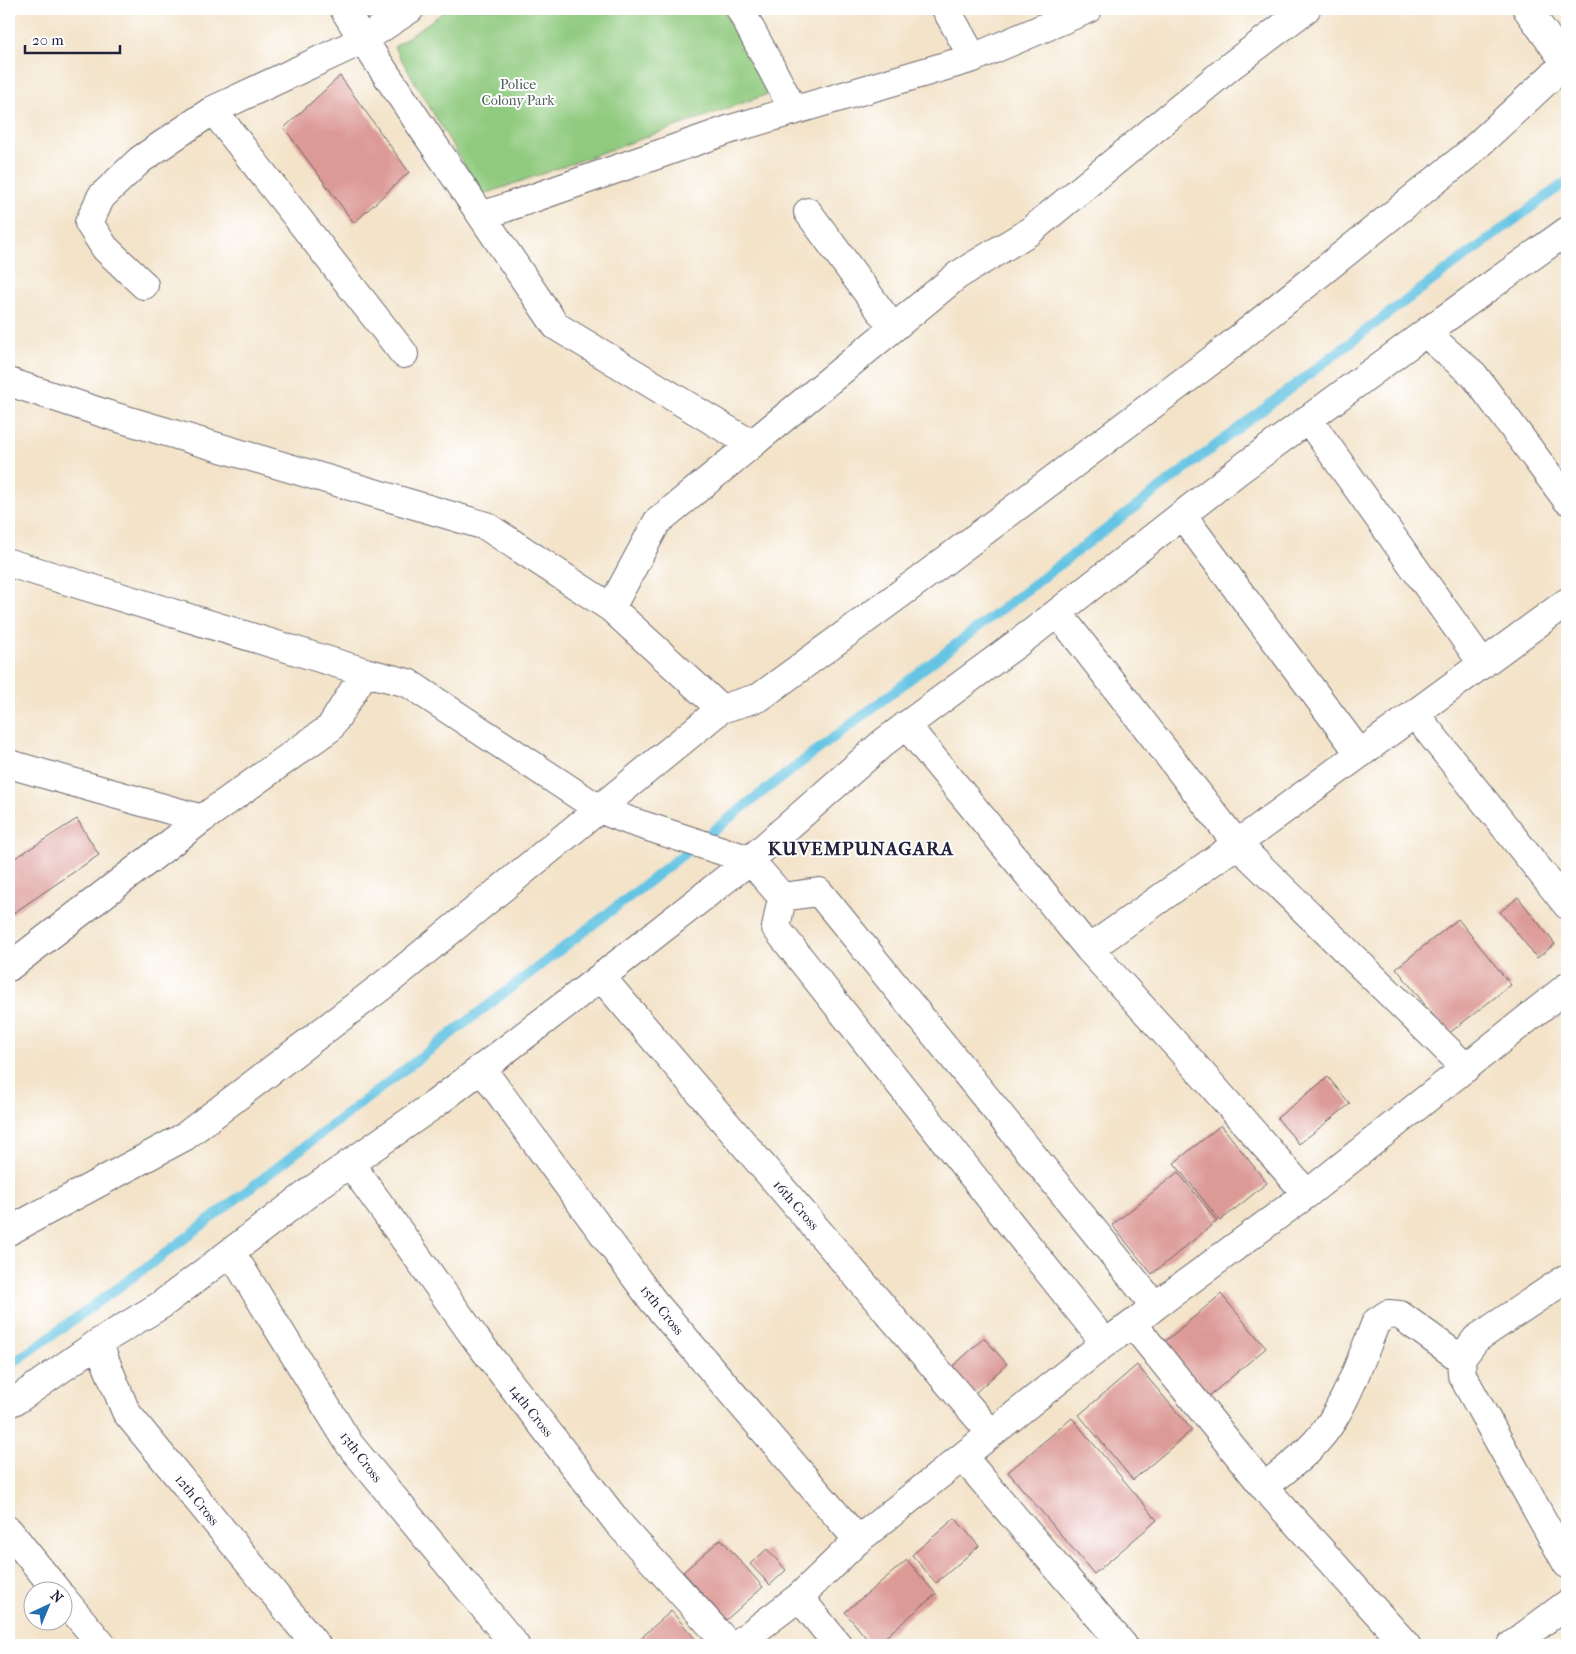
<svg xmlns="http://www.w3.org/2000/svg" width="1576" height="1654" font-family="'IM FELL French Canon',serif">
  <style>
    .green { fill: #90ca7f; stroke: #59765d }
    .lines { fill: none; stroke-linecap: round; stroke-linejoin: round }
    .stream { stroke: #65c4e3; stroke-width: 10 }
    .building { fill: #dc9a96 }
    .minor-casing { stroke: #6b666d; stroke-width: 30 }
    .tertiary-casing { stroke: #6b666d; stroke-width: 30 }
    .minor { stroke: #fff; stroke-width: 28 }
    .tertiary { stroke: #fff; stroke-width: 28 }
    .labels { text-anchor: middle; dominant-baseline: central; stroke-width: 4; stroke-linejoin: round; paint-order: stroke }
    .park-label { font-size: 14px; fill: #485d53; stroke: #fff }
    .street-label { font-size: 14px; fill: #22223b; stroke: #fff }
    .district-label { font-size: 19px; font-weight: bold; letter-spacing: 1px; fill: #22223b; stroke: #fff }
  </style>
  <rect width="100%" height="100%" fill="#fff"/>
  <filter id="ink" filterUnits="userSpaceOnUse"><feTurbulence type="fractalNoise" baseFrequency=".02" numOctaves="2"/><feDisplacementMap in="SourceGraphic" scale="10" xChannelSelector="R" yChannelSelector="G"/><feConvolveMatrix kernelMatrix="1 2 1 2 8 2 1 2 1" color-interpolation-filters="sRGB"/></filter>
  <filter id="wash" filterUnits="userSpaceOnUse"><feTurbulence type="fractalNoise" baseFrequency=".0096" numOctaves="4" result="noise"/><feDisplacementMap in="SourceGraphic" scale="20" xChannelSelector="R" yChannelSelector="G"/><feGaussianBlur stdDeviation="1.12" result="paint"/><feColorMatrix in="noise" values="0 0 0 0 0 0 0 0 0 0 0 0 0 0 0 0 0 1.4 0 .05"/><feComposite in="paint" operator="in"/></filter>
  <g filter="url(#wash)">
    <rect width="100%" height="100%" fill="#f3e3c9"/>
    <path class="green" d="M 448,9 L 723,9 L 771,93 L 482,195 L 394,47 Z"/>
    <g class="lines">
      <path class="stream" d="M 9,1366 L 158,1259 L 633,894 L 756,797 L 1385,316 L 1567,181"/>
    </g>
    <g id="blocks">
      <path class="building" d="M 340,76 L 409,172 L 354,223 L 284,128 Z
        M 77,819 L 99,855 L 9,916 L 9,862 Z
        M 1518,897 L 1555,944 L 1537,958 L 1500,912 Z
        M 1458,919 L 1511,985 L 1448,1034 L 1396,968 Z
        M 1328,1077 L 1350,1104 L 1299,1144 L 1277,1118 Z
        M 1221,1125 L 1267,1183 L 1220,1221 L 1174,1163 Z
        M 1178,1172 L 1217,1221 L 1152,1274 L 1112,1225 Z
        M 1221,1294 L 1266,1348 L 1208,1397 L 1162,1344 Z
        M 984,1338 L 1007,1364 L 974,1394 L 951,1368 Z
        M 1137,1365 L 1192,1430 L 1133,1480 L 1079,1415 Z
        M 1072,1418 L 1157,1520 L 1094,1574 L 1008,1472 Z
        M 955,1518 L 979,1546 L 936,1583 L 912,1555 Z
        M 721,1539 L 763,1587 L 726,1620 L 683,1572 Z
        M 767,1549 L 786,1570 L 770,1585 L 750,1564 Z
        M 907,1560 L 936,1594 L 876,1645 L 872,1645 L 845,1612 Z
        M 671,1611 L 699,1643 L 697,1645 L 633,1645 Z"/>
    </g>
  </g>
  <g filter="url(#ink)">
    <use href="#blocks" fill-opacity="0" stroke="#6b666d" stroke-width="1"/>
    <g class="lines">
      <g class="minor-casing">
        <path id="minor" d="M 410,9 L 363,40 L 556,326 L 751,444
          M 740,9 L 794,111
          M 946,9 L 973,58
          M 1527,9 L 1566,63
          M 213,110 L 404,354
          M 808,212 L 893,328
          M 482,216 L 731,129 L 973,58 L 1088,9
          M 144,285 L 105,248 L 89,223 L 101,197 L 140,160 L 213,110 L 363,40 L 344,9
          M 1425,333 L 1567,231
          M 9,382 L 109,415 L 486,526 L 611,608 L 721,709 L 390,980 L 184,1137 L 9,1231
          M 1308,419 L 1483,664
          M 1182,515 L 1360,754
          M 9,563 L 365,672
          M 611,608 L 657,522 L 958,275 L 1029,232 L 1232,65 L 1306,9
          M 1058,613 L 1237,844 L 1466,1068
          M 721,709 L 760,697 L 926,575 L 1216,357 L 1467,155 L 1567,62
          M 1415,714 L 1567,905
          M 906,725 L 1089,949 L 1237,844 L 1567,602
          M 9,764 L 202,819
          M 782,897 L 819,892 L 1155,1306
          M 782,897 L 776,928 L 1105,1343
          M 1089,949 L 1188,1058 L 1307,1194
          M 9,967 L 202,819 L 330,728 L 365,672 L 408,683 L 599,809 L 630,821 L 750,860 L 782,897
          M 601,977 L 991,1433
          M 481,1068 L 653,1301 L 858,1540
          M 350,1163 L 476,1339 L 618,1523 L 729,1645
          M 231,1252 L 350,1445 L 515,1645
          M 1567,1278 L 1476,1339 L 1461,1359 L 1462,1375 L 1567,1564
          M 1133,1324 L 1264,1487 L 1406,1645
          M 98,1343 L 126,1412 L 316,1645
          M 9,1403 L 18,1399 L 98,1343 L 161,1305 L 319,1185 L 435,1104 L 601,977 L 750,860 L 884,742 L 1034,631 L 1238,471 L 1425,333 L 1474,375 L 1567,500
          M 963,1457 L 1123,1645
          M 1264,1487 C 1281,1473 1301,1459 1316,1442 C 1343,1414 1361,1359 1376,1322 L 1388,1314 L 1400,1315 L 1461,1359
          M 9,1531 L 58,1592
          M 62,1597 L 102,1645
          M 799,1597 L 838,1645
          M 1512,1645 L 1567,1604"/>
      </g>
      <g class="tertiary-casing">
        <path id="tertiary" d="M 736,1645 L 799,1597 L 858,1540 L 1105,1343 L 1133,1324 L 1155,1306 L 1307,1194 L 1567,987"/>
      </g>
      <use href="#minor" class="minor"/>
      <use href="#tertiary" class="tertiary"/>
    </g>
  </g>
  <g class="labels">
    <g class="park-label">
      <text x="518" y="84">Police<tspan x="518" dy="16">Colony Park</tspan></text>
    </g>
    <g class="street-label">
      <text transform="translate(796 1205) rotate(49)">16th Cross</text>
      <text transform="translate(662 1310) rotate(51)">15th Cross</text>
      <text transform="translate(531 1411) rotate(52)">14th Cross</text>
      <text transform="translate(361 1457) rotate(53)">13th Cross</text>
      <text transform="translate(197 1500) rotate(51)">12th Cross</text>
    </g>
    <g class="district-label">
      <text x="861" y="849">KUVEMPUNAGARA</text>
    </g>
  </g>
  <rect width="1576" height="1654" fill="none" stroke="#fff" stroke-width="30"/>
  <g transform="translate(48 1606) rotate(44)"><circle r="24" fill="#ffffff" stroke="#a7a7b1"/>
  <path d="M0-4L9 19L0 12L-9 19Z" fill="#1f6fb2"/>
  <text y="-8" font-size="14" font-weight="bold" text-anchor="middle" fill="#22223b">N</text>
  </g>
  <path d="M25 45v8h95v-8" fill="none" stroke="#22223b" stroke-width="2.5"/>
  <text x="32" y="45" font-size="15" fill="#22223b" stroke="#ffffff" stroke-width="4" paint-order="stroke">20 m</text>
</svg>
